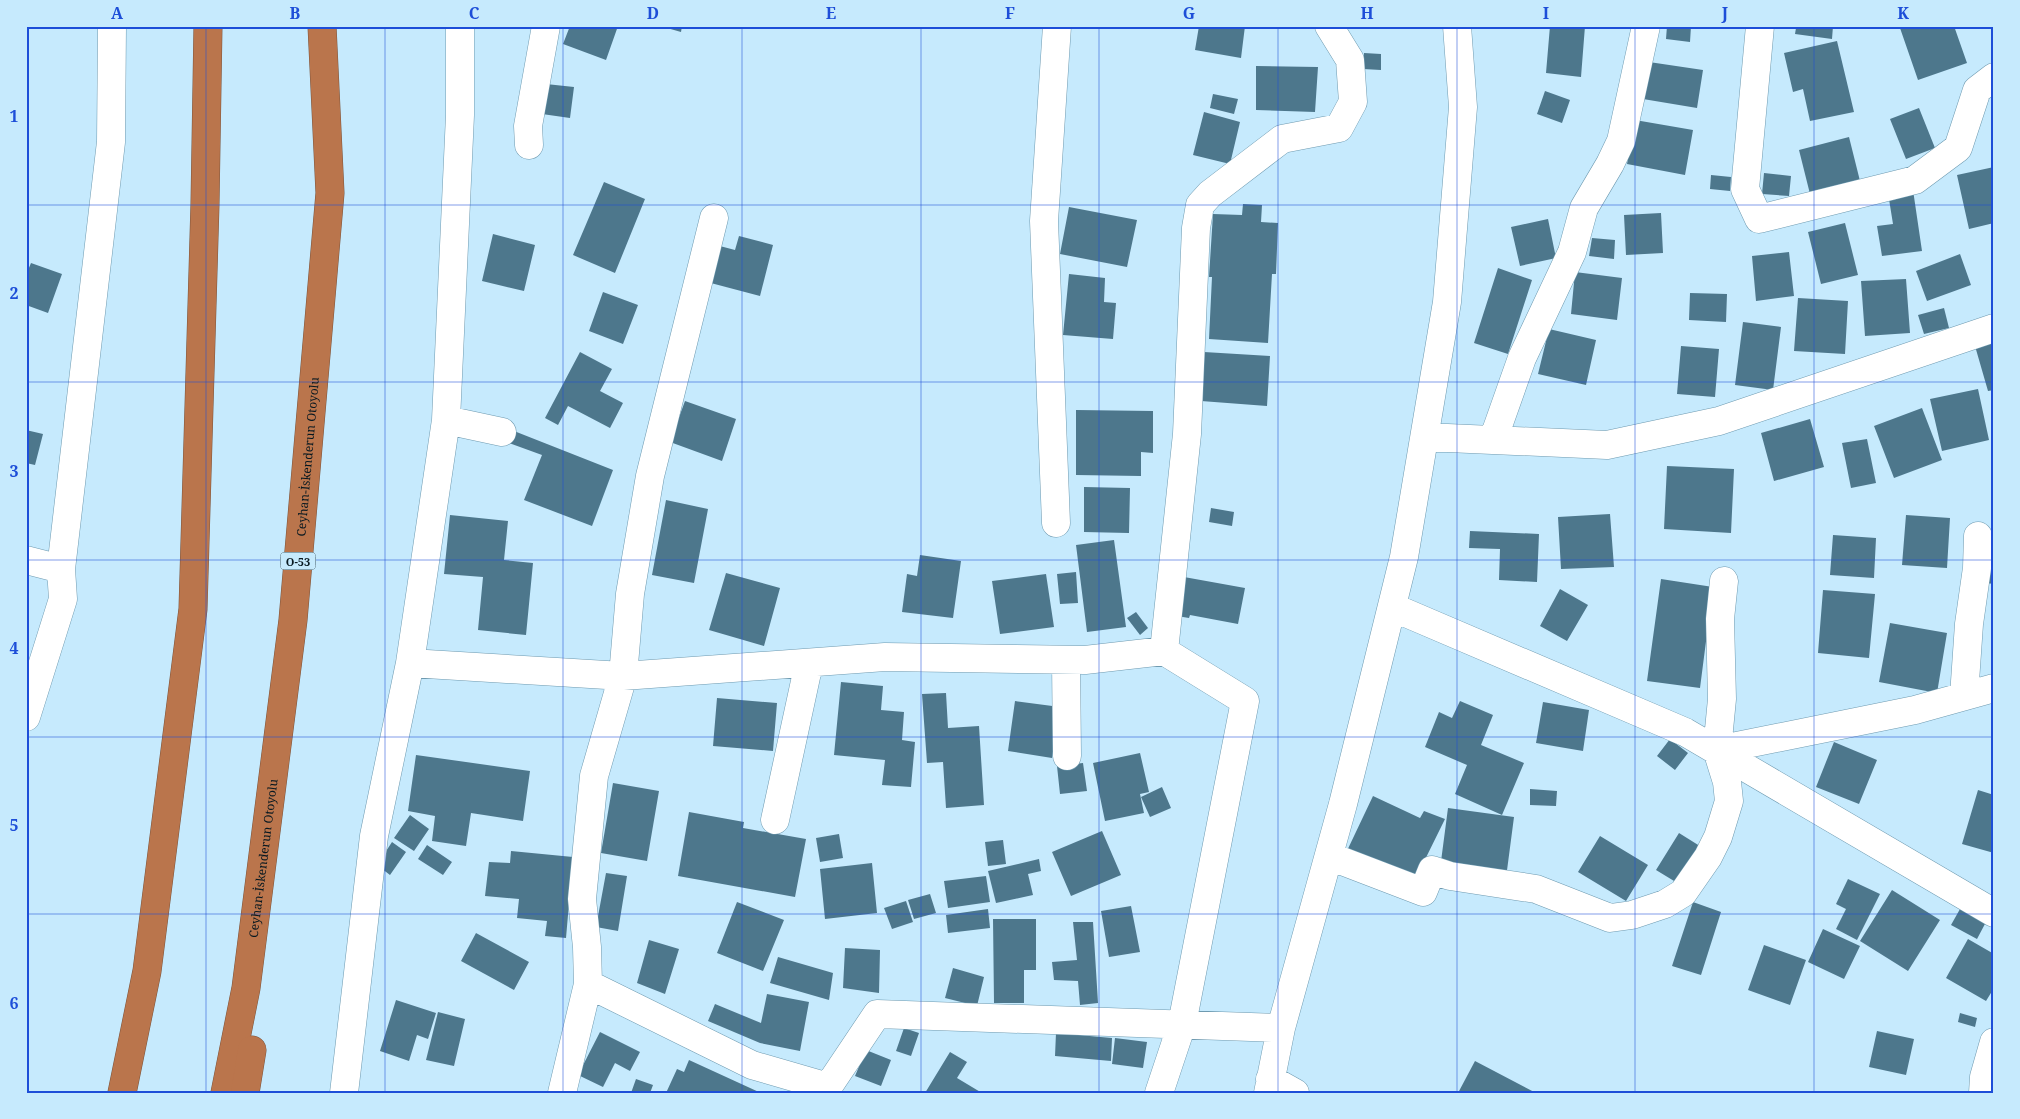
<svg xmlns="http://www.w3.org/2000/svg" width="2020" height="1119" font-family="'Noto Serif',serif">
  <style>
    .building { fill: #4d778c }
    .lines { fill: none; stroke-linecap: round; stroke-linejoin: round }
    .minor-casing { stroke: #6e9ab0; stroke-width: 29 }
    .highway-casing { stroke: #7c553d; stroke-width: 29 }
    .minor { stroke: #fff; stroke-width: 28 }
    .highway { stroke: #ba754c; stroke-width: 28 }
    .grid { fill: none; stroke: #1d4ed8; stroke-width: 1; stroke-opacity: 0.55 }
    .labels { text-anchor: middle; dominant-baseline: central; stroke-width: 4.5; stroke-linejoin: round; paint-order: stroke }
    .shield { fill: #c6eafd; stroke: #415863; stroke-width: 1 }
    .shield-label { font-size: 11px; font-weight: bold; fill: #081921 }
    .street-label { font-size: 12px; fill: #081921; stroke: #c6eafd }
    .neatline { fill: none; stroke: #1d4ed8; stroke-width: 2 }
    .grid-label { font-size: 16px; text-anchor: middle; font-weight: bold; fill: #1d4ed8 }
  </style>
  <rect width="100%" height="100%" fill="#c6eafd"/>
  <path class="building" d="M 570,26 L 618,26 L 606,60 L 563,44 Z
    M 660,26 L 682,26 L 681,32 Z
    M 1199,26 L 1245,26 L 1241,58 L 1195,50 Z
    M 1550,26 L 1585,26 L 1581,77 L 1546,73 Z
    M 1667,26 L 1691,26 L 1690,42 L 1666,39 Z
    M 1793,26 L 1833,26 L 1832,39 L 1795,34 L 1796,28 Z
    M 1903,26 L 1954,26 L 1967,63 L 1918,80 L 1900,28 Z
    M 1837,41 L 1854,112 L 1810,121 L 1803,89 L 1793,92 L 1784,53 Z
    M 1364,53 L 1381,54 L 1381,70 L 1363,69 Z
    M 1649,62 L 1703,70 L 1697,108 L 1643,99 Z
    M 1256,66 L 1318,67 L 1315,112 L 1256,110 Z
    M 546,84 L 574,87 L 570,118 L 542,114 Z
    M 1545,91 L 1570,100 L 1562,123 L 1537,114 Z
    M 1213,94 L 1238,99 L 1234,114 L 1210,108 Z
    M 1919,108 L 1935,148 L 1906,159 L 1890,119 Z
    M 1204,112 L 1240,122 L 1230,164 L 1193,155 Z
    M 1635,120 L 1693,130 L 1685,175 L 1627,164 Z
    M 1849,137 L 1860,181 L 1810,194 L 1799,150 Z
    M 1994,167 L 1994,223 L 1969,229 L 1957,175 Z
    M 1764,173 L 1791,176 L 1789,196 L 1762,194 Z
    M 1711,175 L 1731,177 L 1730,191 L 1710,189 Z
    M 604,182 L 645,199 L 615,273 L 573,255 Z
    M 1913,190 L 1922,251 L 1882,256 L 1877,226 L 1893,224 L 1888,193 Z
    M 1243,204 L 1262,205 L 1261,222 L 1278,223 L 1276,274 L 1272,274 L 1268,343 L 1209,339 L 1212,277 L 1209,277 L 1213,214 L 1242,215 Z
    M 1069,207 L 1137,220 L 1127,267 L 1060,254 Z
    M 1661,213 L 1663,253 L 1626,255 L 1624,215 Z
    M 1548,219 L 1556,258 L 1520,266 L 1511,227 Z
    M 1845,223 L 1858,275 L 1821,284 L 1808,232 Z
    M 493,234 L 535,245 L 524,291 L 482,281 Z
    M 739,236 L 773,245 L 760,296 L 707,282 L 716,245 L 735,250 Z
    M 1592,238 L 1615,240 L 1614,259 L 1589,256 Z
    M 1789,252 L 1794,296 L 1756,301 L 1752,256 Z
    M 1960,254 L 1971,285 L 1927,301 L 1916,271 Z
    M 31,263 L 62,274 L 48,313 L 26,305 L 26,275 Z
    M 1498,268 L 1532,280 L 1508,354 L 1474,343 Z
    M 1575,272 L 1622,278 L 1617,320 L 1571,314 Z
    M 1069,274 L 1105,278 L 1104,302 L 1116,303 L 1113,339 L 1063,335 Z
    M 1906,279 L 1910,333 L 1865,336 L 1861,281 Z
    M 603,292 L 638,305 L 623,344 L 589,331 Z
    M 1690,293 L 1727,294 L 1726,322 L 1689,320 Z
    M 1798,298 L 1848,301 L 1845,354 L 1794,351 Z
    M 1944,308 L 1949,328 L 1924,334 L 1918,315 Z
    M 1743,322 L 1781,327 L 1773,390 L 1735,385 Z
    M 1549,329 L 1596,340 L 1586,385 L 1538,374 Z
    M 1994,341 L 1994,390 L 1988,391 L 1975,346 Z
    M 1681,346 L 1719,349 L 1715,397 L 1677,394 Z
    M 580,352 L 612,369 L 600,391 L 623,403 L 610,428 L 568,406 L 558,425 L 545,418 Z
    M 1204,352 L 1270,356 L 1267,406 L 1201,401 Z
    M 1978,389 L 1989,440 L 1942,451 L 1930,399 Z
    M 685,401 L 736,419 L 722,461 L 670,442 Z
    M 1922,408 L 1942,460 L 1894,478 L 1874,426 Z
    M 1076,410 L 1153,411 L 1153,453 L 1141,452 L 1141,476 L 1076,475 Z
    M 1810,419 L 1824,467 L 1774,481 L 1761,433 Z
    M 26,430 L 43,434 L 35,465 L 26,463 Z
    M 514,431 L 613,470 L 592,526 L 524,500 L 542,455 L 509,443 Z
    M 1867,439 L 1876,483 L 1851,488 L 1842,443 Z
    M 1667,466 L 1734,469 L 1731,533 L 1664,529 Z
    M 1084,487 L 1130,488 L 1129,533 L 1084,532 Z
    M 666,500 L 708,509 L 694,583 L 652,575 Z
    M 1211,508 L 1234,512 L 1232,526 L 1209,522 Z
    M 1610,514 L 1614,567 L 1561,569 L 1558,517 Z
    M 450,515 L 508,521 L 504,560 L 533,563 L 526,635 L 478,630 L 483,577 L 444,574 Z
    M 1906,515 L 1950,518 L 1947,568 L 1902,565 Z
    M 1470,531 L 1539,534 L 1537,582 L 1499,580 L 1500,549 L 1469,548 Z
    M 1833,535 L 1876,538 L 1874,578 L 1830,575 Z
    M 1114,540 L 1126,627 L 1087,632 L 1076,545 Z
    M 1992,541 L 1994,542 L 1994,584 L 1986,583 Z
    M 920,555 L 961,561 L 953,618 L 902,612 L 907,574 L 917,576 Z
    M 1076,572 L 1078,603 L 1060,604 L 1057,574 Z
    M 726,573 L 780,588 L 764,646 L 709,630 Z
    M 1046,574 L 1054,627 L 1000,634 L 992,581 Z
    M 1184,577 L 1245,588 L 1238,624 L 1190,615 L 1189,618 L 1177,616 Z
    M 1661,579 L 1713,587 L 1700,688 L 1647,681 Z
    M 1560,589 L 1588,605 L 1567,641 L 1540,626 Z
    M 1823,590 L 1875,594 L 1869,658 L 1818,653 Z
    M 1136,612 L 1148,628 L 1140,635 L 1127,618 Z
    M 1890,623 L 1947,633 L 1937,693 L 1879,682 Z
    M 841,682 L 883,686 L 881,710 L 904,712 L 902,740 L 915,742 L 911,787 L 882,785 L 885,760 L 834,755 Z
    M 946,693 L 948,728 L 979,726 L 984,805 L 946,808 L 943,762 L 927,763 L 922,694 Z
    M 717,698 L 777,703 L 773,751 L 713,746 Z
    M 1015,701 L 1060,707 L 1052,758 L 1008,751 Z
    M 1460,701 L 1493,715 L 1481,745 L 1524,763 L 1502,815 L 1455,794 L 1467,765 L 1425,747 L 1439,712 L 1452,718 Z
    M 1543,702 L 1589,710 L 1583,751 L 1536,743 Z
    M 1670,739 L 1688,753 L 1675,770 L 1657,756 Z
    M 1834,742 L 1877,760 L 1859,804 L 1816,787 Z
    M 1140,753 L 1149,792 L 1140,794 L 1144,813 L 1105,821 L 1093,763 Z
    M 416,755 L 530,771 L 523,821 L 471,813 L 466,846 L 432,841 L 435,816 L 408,811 Z
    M 1083,763 L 1087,791 L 1060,794 L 1057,766 Z
    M 613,783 L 659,791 L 647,861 L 601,853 Z
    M 1162,787 L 1171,808 L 1150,817 L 1141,797 Z
    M 1530,789 L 1557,791 L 1556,806 L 1530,805 Z
    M 1978,790 L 1994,795 L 1994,853 L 1962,844 Z
    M 1373,796 L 1420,818 L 1424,811 L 1445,819 L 1412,886 L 1345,855 Z
    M 1448,808 L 1514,817 L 1506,878 L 1440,869 Z
    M 689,812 L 744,822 L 743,828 L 806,839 L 795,897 L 678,876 Z
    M 410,815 L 429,829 L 414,851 L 394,838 Z
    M 1102,831 L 1121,875 L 1071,896 L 1052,852 Z
    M 1679,833 L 1703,848 L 1679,884 L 1656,870 Z
    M 839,834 L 843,858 L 820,862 L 816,838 Z
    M 1600,836 L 1648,865 L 1626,901 L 1578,872 Z
    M 1003,840 L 1006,864 L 988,866 L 985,842 Z
    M 392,842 L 406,852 L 390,875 L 377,865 Z
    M 427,845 L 452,862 L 443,875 L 418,859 Z
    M 511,851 L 573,857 L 566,938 L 545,936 L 547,921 L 517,918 L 519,899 L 485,896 L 489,862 L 510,863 Z
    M 1039,859 L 1041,871 L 1028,874 L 1033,895 L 996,903 L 988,871 Z
    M 872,863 L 877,913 L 825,919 L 820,869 Z
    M 606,873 L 627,876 L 618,931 L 596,927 Z
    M 986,876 L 990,902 L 948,908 L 944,881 Z
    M 1848,879 L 1880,894 L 1857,940 L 1836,929 L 1846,909 L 1836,904 Z
    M 1892,890 L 1940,920 L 1908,971 L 1860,941 Z
    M 930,894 L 936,913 L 914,919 L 908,900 Z
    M 906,901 L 913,922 L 892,929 L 884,908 Z
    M 737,902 L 784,920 L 763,971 L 717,953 Z
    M 1693,902 L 1721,912 L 1701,975 L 1672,966 Z
    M 1131,906 L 1140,952 L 1109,957 L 1101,911 Z
    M 988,909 L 990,928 L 948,933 L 946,915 Z
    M 1960,909 L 1986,922 L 1977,939 L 1951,925 Z
    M 993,919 L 1036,919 L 1036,970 L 1024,970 L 1024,1003 L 994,1003 Z
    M 1073,922 L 1093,922 L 1098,1003 L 1080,1005 L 1078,981 L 1054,980 L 1052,962 L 1077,960 Z
    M 1823,929 L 1860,946 L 1844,979 L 1808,962 Z
    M 476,933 L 529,962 L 514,990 L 461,961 Z
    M 1968,939 L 1994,954 L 1994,988 L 1986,1001 L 1946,978 Z
    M 649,940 L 679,949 L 665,994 L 637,983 Z
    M 1764,945 L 1806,960 L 1790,1005 L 1748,990 Z
    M 845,948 L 880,950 L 879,993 L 843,988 Z
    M 778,957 L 833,973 L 829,1000 L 770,983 Z
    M 953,968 L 984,977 L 977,1006 L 945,998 Z
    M 767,994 L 809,1002 L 800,1051 L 760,1043 L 708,1021 L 715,1004 L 761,1023 Z
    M 396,1000 L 436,1013 L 428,1039 L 417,1035 L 409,1061 L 380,1051 Z
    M 438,1012 L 465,1019 L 454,1066 L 426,1060 Z
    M 1960,1013 L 1977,1018 L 1975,1027 L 1958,1022 Z
    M 904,1028 L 919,1033 L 911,1056 L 896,1051 Z
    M 1877,1031 L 1914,1039 L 1906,1075 L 1869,1067 Z
    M 600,1032 L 640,1052 L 630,1071 L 615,1063 L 603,1087 L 578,1075 Z
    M 1056,1033 L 1112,1038 L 1111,1061 L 1055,1056 Z
    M 1115,1038 L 1147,1042 L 1143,1068 L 1112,1064 Z
    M 866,1050 L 891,1060 L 881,1086 L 855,1076 Z
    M 950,1052 L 967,1062 L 957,1078 L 982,1093 L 925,1093 Z
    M 689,1060 L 761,1093 L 666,1093 L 677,1069 L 684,1072 Z
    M 1475,1061 L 1536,1093 L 1458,1093 Z
    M 636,1079 L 653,1085 L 650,1093 L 631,1093 Z"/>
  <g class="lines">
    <g class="minor-casing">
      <path id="minor" d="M 1760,26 L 1745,189 L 1759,219 L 1915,180 L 1958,148 L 1977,90 L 1994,77
        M 529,145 L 528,126 L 546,26
        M 446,420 L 502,432
        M 1425,437 L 1607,445 L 1719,421 L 1994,328
        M 1493,440 L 1522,358 L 1572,252 L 1584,208 L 1610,164 L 1621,141 L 1646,26
        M 1056,523 L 1044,221 L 1057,26
        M 26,560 L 61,569
        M 1392,607 L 1685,732 L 1994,913
        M 1164,651 L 1187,434 L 1196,228 L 1200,205 L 1210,194 L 1282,139 L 1339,128 L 1353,102 L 1350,60 L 1329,26
        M 1066,660 L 1067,756
        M 410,663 L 623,676 L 885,657 L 1085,660 L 1164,651 L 1245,701 L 1182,1024 L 1159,1093
        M 1964,696 L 1969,624 L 1977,568 L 1978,536
        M 26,717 L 63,599 L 61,569 L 111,142 L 112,26
        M 1717,750 L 1915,710 L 1994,688
        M 775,820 L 809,663
        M 1329,856 L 1423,892 L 1432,870 L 1450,876 L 1536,889 L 1610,918 L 1632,915 L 1665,904 L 1683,893 L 1708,857 L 1718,837 L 1729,801 L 1727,782 L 1717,750 L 1722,699 L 1720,619 L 1724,581
        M 588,984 L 752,1065 L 828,1087 L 877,1014 L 1281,1028
        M 1270,1079 L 1295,1093
        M 344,1093 L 374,836 L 410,663 L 446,420 L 460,115 L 460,26
        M 562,1093 L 588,984 L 587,947 L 582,899 L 594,776 L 623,676 L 630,594 L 650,476 L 714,218
        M 1268,1093 L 1281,1028 L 1343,804 L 1404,557 L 1447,302 L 1463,107 L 1457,26
        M 1983,1093 L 1984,1077 L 1994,1042"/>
    </g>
    <g class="highway-casing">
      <g id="highway">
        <path d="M 122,1093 L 147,971 L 193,609 L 205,204 L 208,26"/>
        <path id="s1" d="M 225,1093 L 246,988 L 293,620 L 330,193 L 322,26"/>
        <path d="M 245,1093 L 252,1050"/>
      </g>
    </g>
    <use href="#minor" class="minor"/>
    <use href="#highway" class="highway"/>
  </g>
  <path class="grid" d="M 206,26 L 206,1093M 385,26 L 385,1093M 563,26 L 563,1093M 742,26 L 742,1093M 921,26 L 921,1093M 1099,26 L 1099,1093M 1278,26 L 1278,1093M 1457,26 L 1457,1093M 1635,26 L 1635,1093M 1814,26 L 1814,1093M 26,205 L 1994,205M 26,382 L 1994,382M 26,560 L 1994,560M 26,737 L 1994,737M 26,914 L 1994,914"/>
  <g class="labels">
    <rect class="shield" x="280.5" y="552.5" width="35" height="17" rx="4"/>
    <g class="shield-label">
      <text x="298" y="561">O-53</text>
    </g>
    <g class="street-label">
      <text stroke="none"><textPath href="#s1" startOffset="642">Ceyhan-İskenderun Otoyolu</textPath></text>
      <text stroke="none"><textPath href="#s1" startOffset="238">Ceyhan-İskenderun Otoyolu</textPath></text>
    </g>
  </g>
  <rect width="2020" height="1119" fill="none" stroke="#c6eafd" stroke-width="55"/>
  <rect x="28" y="28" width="1964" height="1064" class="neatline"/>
  <g class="grid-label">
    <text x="117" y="19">A</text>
    <text x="295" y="19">B</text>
    <text x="474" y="19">C</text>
    <text x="653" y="19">D</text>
    <text x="831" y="19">E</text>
    <text x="1010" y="19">F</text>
    <text x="1189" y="19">G</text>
    <text x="1367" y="19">H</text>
    <text x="1546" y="19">I</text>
    <text x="1725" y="19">J</text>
    <text x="1903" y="19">K</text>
    <text x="14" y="122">1</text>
    <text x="14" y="299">2</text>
    <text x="14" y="477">3</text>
    <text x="14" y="654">4</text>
    <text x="14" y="831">5</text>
    <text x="14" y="1009">6</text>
  </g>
</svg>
